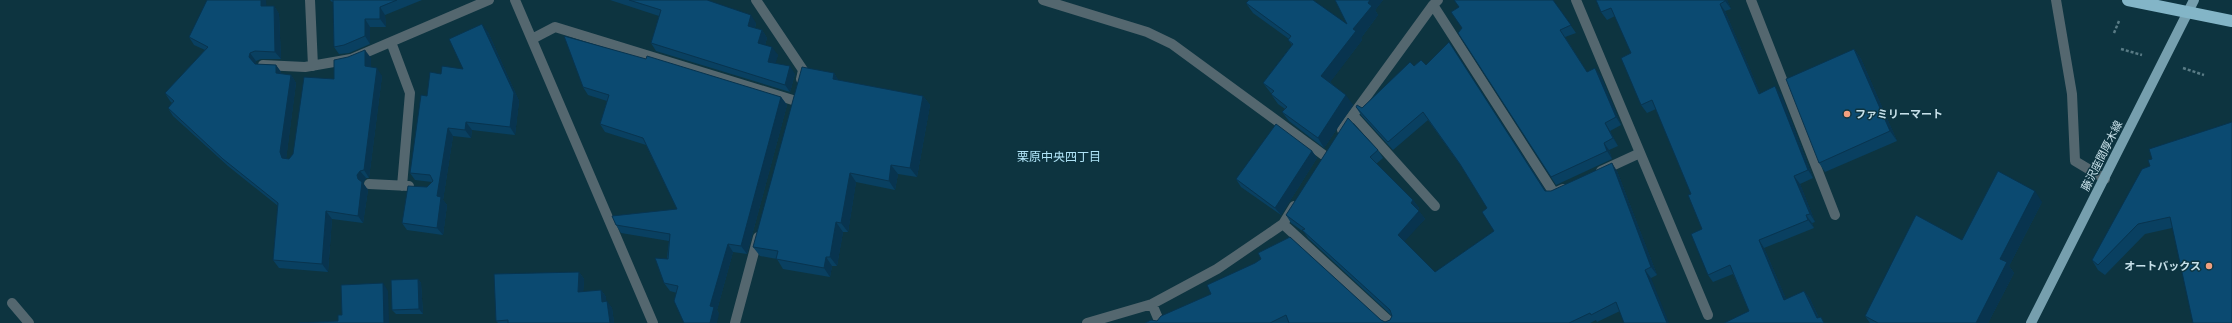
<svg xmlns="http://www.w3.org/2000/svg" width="2232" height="323" font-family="'Varela Round','Noto Sans JP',sans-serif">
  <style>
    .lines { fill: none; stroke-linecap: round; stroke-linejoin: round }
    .path { stroke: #597b85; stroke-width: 2.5; stroke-dasharray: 3 2; stroke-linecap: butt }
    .minor { stroke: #54676f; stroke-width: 10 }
    .major { stroke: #769fae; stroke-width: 10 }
    .highway { stroke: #83b5c7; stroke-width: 12 }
    .wall { fill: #094061 }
    .shaded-wall { fill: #08344f }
    .building { fill: #0b4a71; stroke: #08344f }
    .poi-dot { fill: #f2a07f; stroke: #0d3440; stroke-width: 1.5 }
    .labels { text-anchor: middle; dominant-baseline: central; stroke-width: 3; stroke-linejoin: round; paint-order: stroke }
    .poi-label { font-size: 11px; font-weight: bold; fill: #c7e0e9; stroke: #0d3440; text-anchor: start }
    .street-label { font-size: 11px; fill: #c7e0e9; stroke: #0d3440 }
    .neighbourhood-label { font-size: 12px; fill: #afe3f6; stroke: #0d3440 }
  </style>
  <rect width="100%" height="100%" fill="#0d3440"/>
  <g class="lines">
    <path class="path" d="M 2114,33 L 2119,21
      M 2121,49 L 2142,55
      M 2183,68 L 2204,75"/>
    <path class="minor" d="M 310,0 L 313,66
      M 515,0 L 653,323
      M 756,0 L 803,70 L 801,79
      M 1043,0 L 1147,32 L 1172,44 L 1325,156
      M 1576,0 L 1708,315
      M 1751,0 L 1835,215
      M 2056,0 L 2072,94 L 2075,161 L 2105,179
      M 1433,5 L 1554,193 L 1563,189
      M 532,39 L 555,27 L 796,101
      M 391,42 L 410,93 L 402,186
      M 263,65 L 305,67 L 351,59 L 489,0
      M 1353,115 L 1435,206
      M 1342,130 L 1433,5 L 1438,0
      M 1601,171 L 1640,153
      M 369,184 L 409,186
      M 1283,224 L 1391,323
      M 12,303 L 29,323
      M 1152,304 L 1160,323
      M 735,323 L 758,237
      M 1087,323 L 1152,304 L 1217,269 L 1283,224 L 1294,206"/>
    <path class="major" d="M 2031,323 L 2194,0"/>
    <path class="highway" d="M 2128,0 L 2232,21"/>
  </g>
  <path class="wall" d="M 330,0 L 422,0 L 385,15 L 386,27 L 370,27 L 370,44 L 349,53 L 339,54 L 334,47 L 333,2 L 332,2 Z
    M 610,0 L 707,0 L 756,23 L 755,28 L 762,30 L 767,38 L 765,45 L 778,55 L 775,63 L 795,74 L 790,92 L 656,51 L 651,43 L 659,16 Z
    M 1335,0 L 1383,0 L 1375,10 L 1378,15 L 1361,38 L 1362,40 L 1330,82 L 1353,105 L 1324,148 L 1289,121 L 1282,112 L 1285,109 L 1278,104 L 1271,94 L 1272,94 L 1270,92 L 1263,83 L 1292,45 L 1288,40 L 1289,39 L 1253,13 L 1246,3 L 1347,24 Z
    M 1553,0 L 1576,33 L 1565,37 L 1587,72 L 1601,76 L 1621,125 L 1610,131 L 1618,146 L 1609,150 L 1612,159 L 1556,185 L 1551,177 L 1462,28 Z
    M 1596,0 L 1727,0 L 1731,9 L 1725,11 L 1760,93 L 1781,94 L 1813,178 L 1800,184 L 1815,222 L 1812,223 L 1814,228 L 1764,248 L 1786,299 L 1804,291 L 1810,299 L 1819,318 L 1749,311 L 1733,274 L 1713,282 L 1708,275 L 1702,229 L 1691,194 L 1656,109 L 1647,113 L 1641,105 L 1631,53 L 1615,16 L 1607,20 L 1601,12 Z
    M 266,6 L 274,6 L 279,14 L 281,59 L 261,59 L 256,61 L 255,64 L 276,65 L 281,72 L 281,74 L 291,75 L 296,83 L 286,159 L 289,159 L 293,154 L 334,79 L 371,58 L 371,67 L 382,76 L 369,178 L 366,178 L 363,183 L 368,190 L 363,223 L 332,219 L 328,272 L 279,268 L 273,260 L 278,206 L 228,166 L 173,116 L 168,108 L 172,103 L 170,101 L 165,93 L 205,50 L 194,45 L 189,37 Z
    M 488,32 L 519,101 L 515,135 L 472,130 L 471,138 L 453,136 L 443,200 L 447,205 L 443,235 L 407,230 L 402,223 L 427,187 L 432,182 L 415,180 L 410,173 L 427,96 L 441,74 L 463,69 Z
    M 1449,42 L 1546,191 L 1551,191 L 1617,171 L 1657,275 L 1651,278 L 1620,311 L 1597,322 L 1596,320 L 1590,323 L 1145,323 L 1157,321 L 1211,294 L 1381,320 L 1385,322 L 1390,320 L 1392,316 L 1391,315 L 1308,238 L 1304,232 L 1291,223 L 1286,215 L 1378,150 L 1383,158 L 1376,164 L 1413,200 L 1419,208 L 1418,210 L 1425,219 L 1404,241 L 1435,272 L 1494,231 L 1487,208 L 1461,166 L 1428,120 L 1393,150 L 1361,115 L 1356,107 L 1362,108 L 1414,66 L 1426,65 Z
    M 1854,49 L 1861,59 L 1897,141 L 1825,172 L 1819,163 Z
    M 646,59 L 781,97 L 787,105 L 747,254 L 733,252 L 717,310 L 719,314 L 677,293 L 670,291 L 664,283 L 669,241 L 621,233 L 616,225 L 677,209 L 646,145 L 605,132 L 600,124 L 607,101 L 588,95 L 583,87 Z
    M 834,73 L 838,80 L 923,96 L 930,105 L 917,177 L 898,174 L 895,190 L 856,182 L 848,232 L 843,232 L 837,266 L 832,266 L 830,277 L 783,269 L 777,259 L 760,256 L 753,247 Z
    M 2232,122 L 2172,228 L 2145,234 L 2105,275 L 2098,270 L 2092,260 L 2150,166 L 2152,159 Z
    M 1312,151 L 1317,158 L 1281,215 L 1241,187 L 1236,179 Z
    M 2042,202 L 2009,266 L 2014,273 L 1988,323 L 1870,323 L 1865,316 L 1962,240 Z
    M 579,272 L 584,279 L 583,292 L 601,290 L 606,297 L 606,301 L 612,308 L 614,323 L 498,323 L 496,321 Z
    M 418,279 L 421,283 L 423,314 L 396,314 L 392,310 Z"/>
  <path class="shaded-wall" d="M 261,0 L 266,0 L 267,14 L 261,6 Z
    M 1370,0 L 1383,0 L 1375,10 L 1378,15 L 1361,38 L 1362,40 L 1328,85 L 1321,76 L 1353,29 L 1368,3 Z
    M 1725,0 L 1727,0 L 1731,9 L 1725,1 Z
    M 1720,4 L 1725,11 L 1764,102 L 1759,94 Z
    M 274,6 L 279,14 L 281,59 L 275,52 Z
    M 380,7 L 385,15 L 386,27 L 380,19 Z
    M 751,15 L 756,23 L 753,34 L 748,26 Z
    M 365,19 L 370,27 L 370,44 L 365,36 Z
    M 482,24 L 488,32 L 519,101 L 515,135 L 510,127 Z
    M 762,30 L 767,38 L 763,51 L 758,43 Z
    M 1449,42 L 1454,50 L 1550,198 L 1545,191 Z
    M 772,47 L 778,55 L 774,69 L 768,62 Z
    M 1854,49 L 1861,59 L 1897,141 L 1890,131 Z
    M 365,50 L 371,58 L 371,74 L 365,66 Z
    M 250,53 L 256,61 L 255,65 L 249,57 Z
    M 276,65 L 281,72 L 281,81 L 276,73 Z
    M 790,66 L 795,74 L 790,92 L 785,85 Z
    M 377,68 L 382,76 L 369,178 L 364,170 Z
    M 1595,68 L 1601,76 L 1621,125 L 1616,117 Z
    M 834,73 L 840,83 L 833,79 Z
    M 291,75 L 296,83 L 286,160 L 282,158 L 280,152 Z
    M 1775,86 L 1781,94 L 1813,178 L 1808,170 Z
    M 1346,95 L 1353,105 L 1324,148 L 1318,138 Z
    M 923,96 L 930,105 L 917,177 L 910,168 Z
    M 781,97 L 787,105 L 747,254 L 741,246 Z
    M 466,122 L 472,130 L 471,138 L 465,130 Z
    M 1605,123 L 1610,131 L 1618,146 L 1613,138 Z
    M 448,128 L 453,136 L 443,200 L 447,205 L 443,235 L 437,228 L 437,196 Z
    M 1604,143 L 1609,150 L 1612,159 L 1607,151 Z
    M 1312,151 L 1317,158 L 1281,215 L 1275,208 Z
    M 1612,163 L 1617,171 L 1657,275 L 1651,267 Z
    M 891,165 L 898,174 L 895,190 L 889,181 Z
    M 360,171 L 366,178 L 363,183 L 368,190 L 363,223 L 358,216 L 358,179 L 357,175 Z
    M 850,173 L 856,182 L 848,232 L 841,223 Z
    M 1794,176 L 1800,184 L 1815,222 L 1810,214 Z
    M 2035,191 L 2042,202 L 2009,266 L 2014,273 L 1988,323 L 1976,323 L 2000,259 Z
    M 1413,200 L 1419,208 L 1417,211 L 1411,203 Z
    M 326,211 L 332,219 L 328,272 L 322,264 Z
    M 1419,211 L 1425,219 L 1403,243 L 1398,235 Z
    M 1806,215 L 1812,223 L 1814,228 L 1808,220 Z
    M 836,222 L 843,232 L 837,266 L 830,257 Z
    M 1759,240 L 1764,248 L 1790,308 L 1784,300 Z
    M 728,244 L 733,252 L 717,310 L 719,314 L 717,323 L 710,323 L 710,306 Z
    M 826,257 L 832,266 L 830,277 L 824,268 Z
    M 1645,270 L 1651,278 L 1669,323 L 1667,323 Z
    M 579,272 L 584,279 L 583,300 L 578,292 Z
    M 418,279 L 421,283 L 423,314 L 419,309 Z
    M 383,283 L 388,291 L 389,323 L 384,323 Z
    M 601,290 L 606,297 L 607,309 L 602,302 Z
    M 1804,291 L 1810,299 L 1821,323 L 1817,318 Z
    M 607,301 L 612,308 L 614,323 L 610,323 Z"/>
  <path class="building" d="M 207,0 L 261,0 L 261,6 L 274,6 L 275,52 L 255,51 L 250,53 L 249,57 L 255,64 L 276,65 L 276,73 L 291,75 L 280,152 L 282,158 L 289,159 L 293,154 L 304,77 L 334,79 L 334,60 L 348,57 L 365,50 L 365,66 L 377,68 L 364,170 L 360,171 L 357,175 L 358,179 L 362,182 L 358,216 L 326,211 L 322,264 L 273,260 L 278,203 L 223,159 L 168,108 L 174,101 L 165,93 L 208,47 L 189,37 Z
    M 333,0 L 397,0 L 380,7 L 380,19 L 365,19 L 365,36 L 344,45 L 334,47 Z
    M 629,0 L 707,0 L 751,15 L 748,26 L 762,30 L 758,43 L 772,47 L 768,62 L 790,66 L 785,85 L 651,43 L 661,10 Z
    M 1249,0 L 1313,0 L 1347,24 L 1335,0 L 1370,0 L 1368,3 L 1372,6 L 1353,29 L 1356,31 L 1321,76 L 1346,95 L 1318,138 L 1282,112 L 1287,107 L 1271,94 L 1274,91 L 1263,83 L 1293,44 L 1288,40 L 1291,36 L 1246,3 Z
    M 1454,0 L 1553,0 L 1571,25 L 1560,30 L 1587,72 L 1595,68 L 1616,117 L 1605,123 L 1613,138 L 1604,143 L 1607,151 L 1551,177 L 1458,33 L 1462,28 L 1451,12 L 1459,7 Z
    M 1596,0 L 1725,0 L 1725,1 L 1720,4 L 1759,94 L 1775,86 L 1808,170 L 1794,176 L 1810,214 L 1806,215 L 1808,220 L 1759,240 L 1784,300 L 1804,291 L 1817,318 L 1821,317 L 1824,323 L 1724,323 L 1749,311 L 1730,265 L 1708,275 L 1691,234 L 1702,229 L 1688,195 L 1691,194 L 1652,100 L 1641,105 L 1621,58 L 1631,53 L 1611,8 L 1601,12 Z
    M 482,24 L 514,93 L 510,127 L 466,122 L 465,130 L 448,128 L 437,196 L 441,197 L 437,228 L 402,223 L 408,186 L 427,187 L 433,181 L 430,175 L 410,173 L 421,95 L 427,96 L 430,72 L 441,74 L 442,66 L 463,69 L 449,39 Z
    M 564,36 L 646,59 L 647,56 L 781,97 L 741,246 L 728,244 L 710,306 L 714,307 L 710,323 L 684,323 L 674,301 L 678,286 L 664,283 L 655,258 L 668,259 L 670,234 L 616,225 L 612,216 L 677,209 L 643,138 L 600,124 L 609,95 L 583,87 Z
    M 1449,42 L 1545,191 L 1551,191 L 1612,163 L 1651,267 L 1645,270 L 1667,323 L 1624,323 L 1616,302 L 1591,315 L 1590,313 L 1569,323 L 1289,323 L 1286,315 L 1270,323 L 1145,323 L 1151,320 L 1157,321 L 1161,316 L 1211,294 L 1207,285 L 1255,263 L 1261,259 L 1258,253 L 1290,237 L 1381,320 L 1385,322 L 1390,320 L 1392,316 L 1390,310 L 1302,230 L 1305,229 L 1286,215 L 1348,118 L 1378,150 L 1370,157 L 1413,200 L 1411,203 L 1419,211 L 1398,235 L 1435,272 L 1494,231 L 1482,212 L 1487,208 L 1460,164 L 1423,112 L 1388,142 L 1356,107 L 1357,105 L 1362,108 L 1410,62 L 1414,66 L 1421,60 L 1426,65 Z
    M 1854,49 L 1890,131 L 1819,163 L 1786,79 Z
    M 802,67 L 834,73 L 833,79 L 923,96 L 910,168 L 891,165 L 889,181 L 850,173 L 841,223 L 836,222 L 830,257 L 826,257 L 824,268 L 776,259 L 778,251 L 753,247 Z
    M 2232,122 L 2232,323 L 2193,323 L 2170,217 L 2138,224 L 2098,265 L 2092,260 L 2142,169 L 2150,166 L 2148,160 L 2152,159 L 2149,149 Z
    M 1276,124 L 1312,151 L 1275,208 L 1236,179 Z
    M 1998,171 L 2035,191 L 2000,259 L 2007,262 L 1976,323 L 1878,323 L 1865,316 L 1916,215 L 1962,240 Z
    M 579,272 L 578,292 L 601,290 L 602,302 L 607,301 L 610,323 L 508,323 L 508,320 L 496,321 L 494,274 Z
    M 418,279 L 419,309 L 392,310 L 391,280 Z
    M 383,283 L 384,323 L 298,323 L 338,321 L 338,315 L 342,315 L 341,285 Z"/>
  <g class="poi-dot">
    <circle cx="1847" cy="114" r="4"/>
    <circle cx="2209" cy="266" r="4"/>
  </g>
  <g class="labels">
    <g class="poi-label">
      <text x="1855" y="114">ファミリーマート</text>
      <text x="2201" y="266" text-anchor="end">オートバックス</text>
    </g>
    <g class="street-label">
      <text transform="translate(2102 156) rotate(-63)">藤沢座間厚木線</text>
    </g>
    <g class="neighbourhood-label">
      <text x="1059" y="157">栗原中央四丁目</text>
    </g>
  </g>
</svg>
